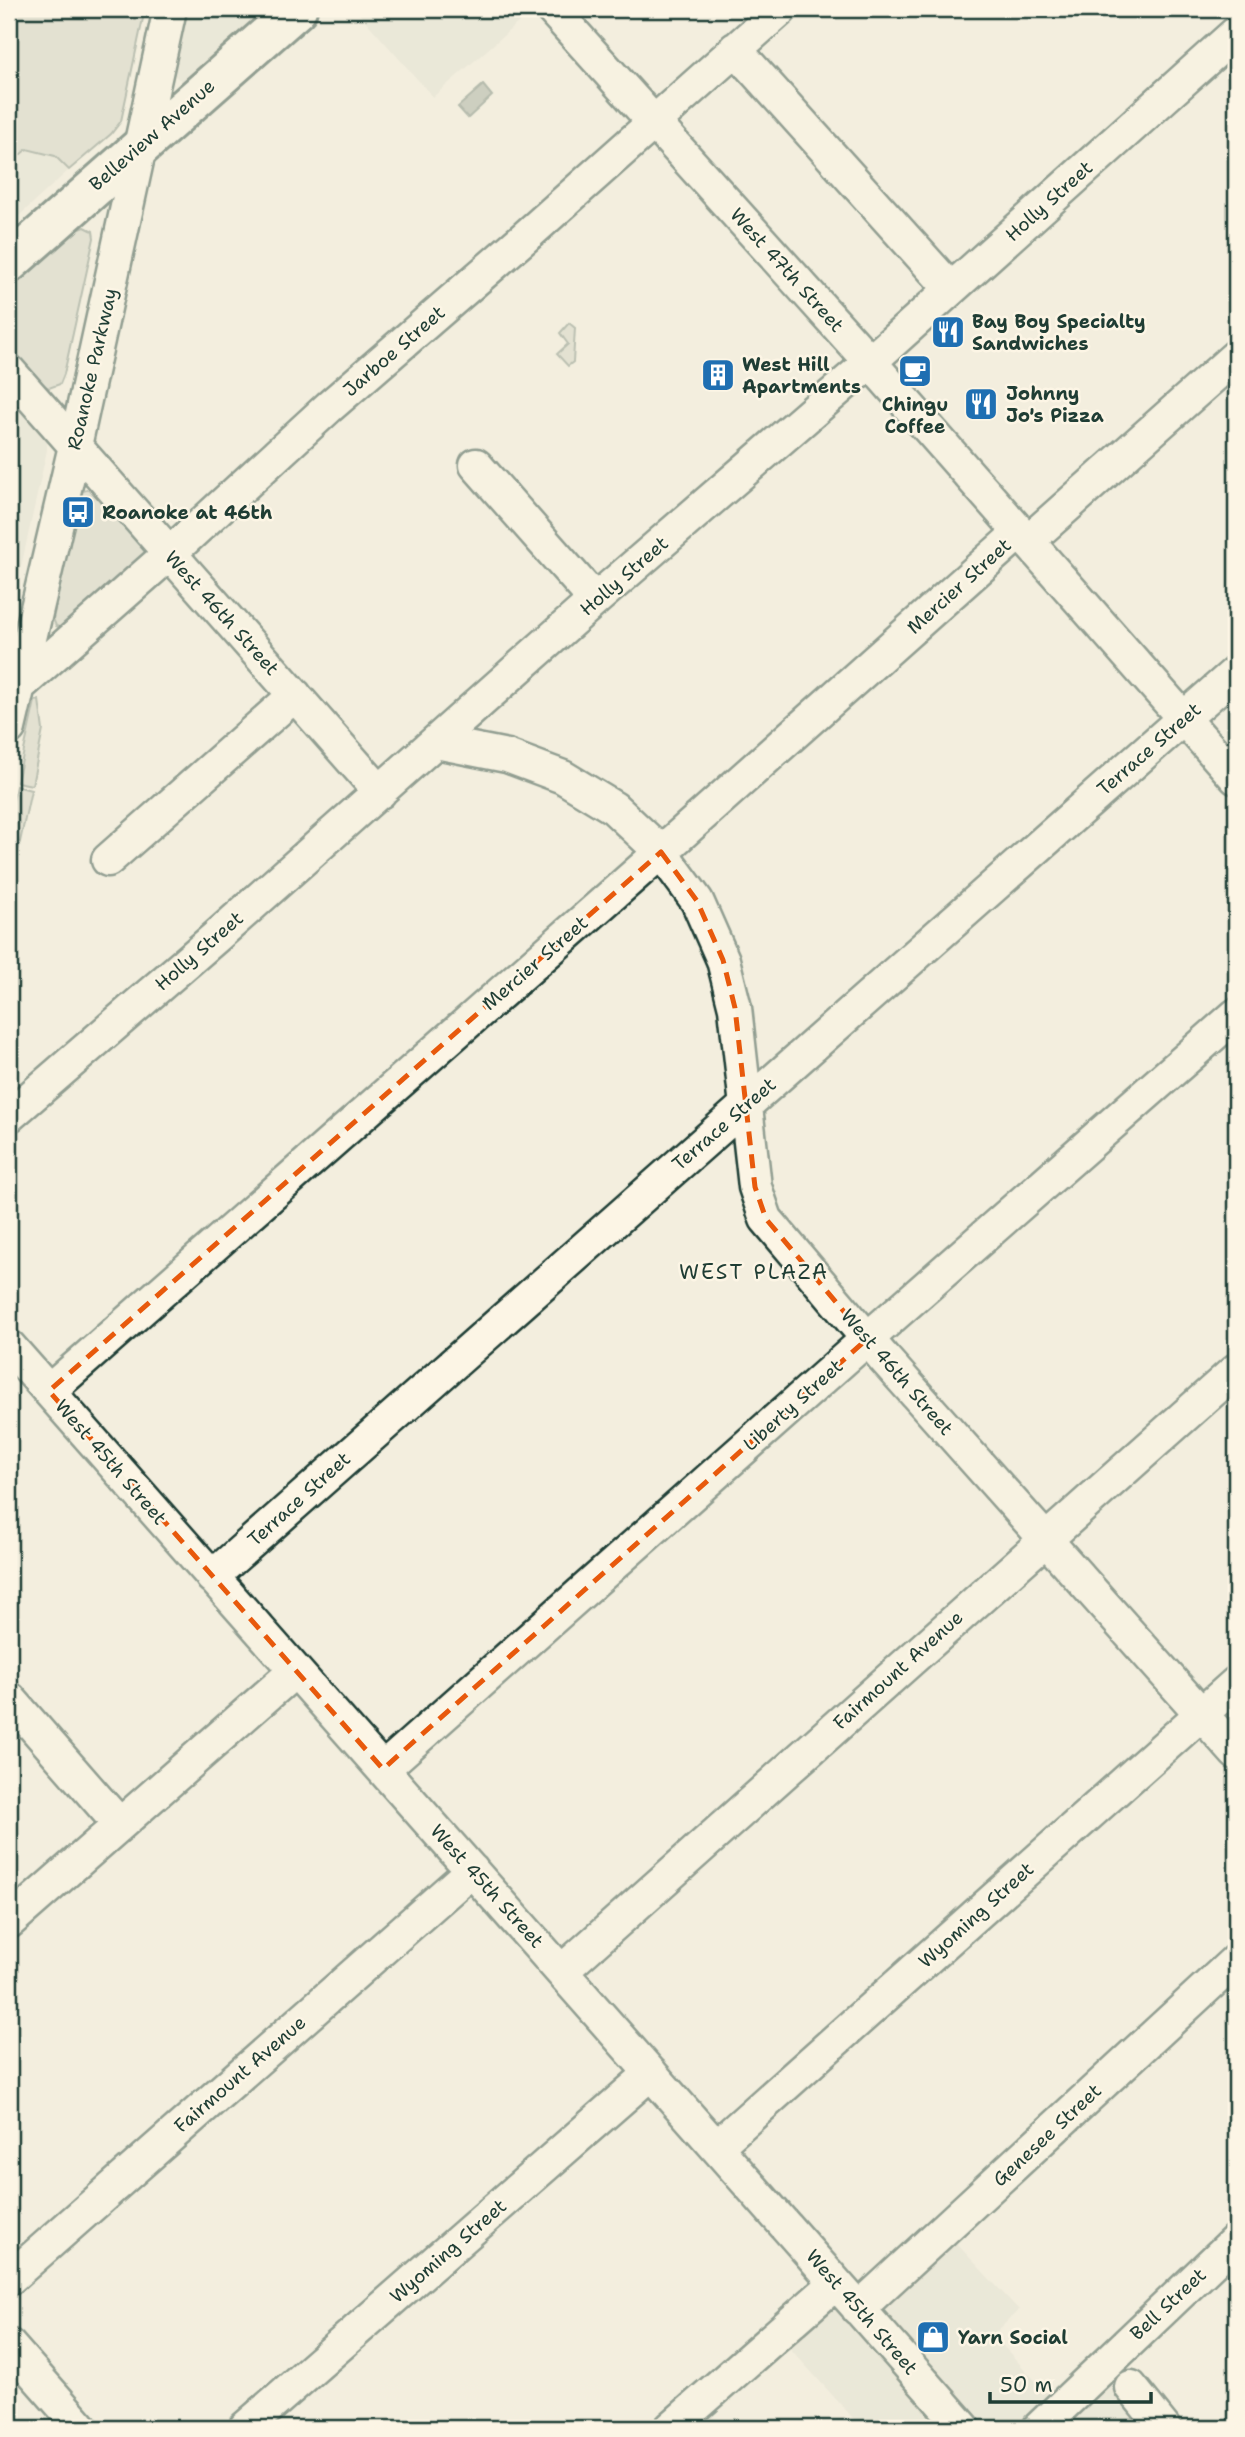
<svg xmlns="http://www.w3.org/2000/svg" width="1245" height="2437" font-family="'Shantell Sans',sans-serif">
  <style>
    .built { fill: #e1dfd0 }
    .green { fill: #d0d1c2; stroke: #78877b; stroke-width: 2 }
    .water { fill: #a0a89b; stroke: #6c7d72; stroke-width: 2 }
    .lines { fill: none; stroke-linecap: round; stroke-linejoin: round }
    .minor-casing { stroke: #1f3d34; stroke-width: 37 }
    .major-casing { stroke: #1f3d34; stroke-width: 44 }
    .minor { stroke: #fcf5e5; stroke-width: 32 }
    .major { stroke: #fcf5e5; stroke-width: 38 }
    .marked { fill: none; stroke: #e8590c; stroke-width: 5; stroke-dasharray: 14 9; stroke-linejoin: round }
    .labels { text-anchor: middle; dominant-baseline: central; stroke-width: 5; stroke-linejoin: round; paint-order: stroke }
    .street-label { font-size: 19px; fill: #1f3d34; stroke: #fcf5e5 }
    .poi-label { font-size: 19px; font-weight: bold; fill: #1f3d34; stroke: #fcf5e5; text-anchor: start }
    .neighbourhood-label { font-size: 21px; letter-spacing: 2px; fill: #1f3d34; stroke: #fcf5e5 }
  </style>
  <rect width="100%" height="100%" fill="#f3eede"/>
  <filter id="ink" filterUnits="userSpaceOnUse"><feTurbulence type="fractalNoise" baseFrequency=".0143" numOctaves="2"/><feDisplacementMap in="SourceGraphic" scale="14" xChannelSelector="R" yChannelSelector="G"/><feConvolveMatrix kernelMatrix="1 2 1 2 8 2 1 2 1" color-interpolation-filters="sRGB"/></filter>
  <g filter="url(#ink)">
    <path class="built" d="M 185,9 L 268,9 L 196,74 L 187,80 L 182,81 L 176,77 L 173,70 Z
      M 355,9 L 534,9 L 433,97 Z
      M 27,149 L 55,156 L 69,170 L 9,225 L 9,164 Z
      M 9,389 L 40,427 L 47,441 L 47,450 L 9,621 Z
      M 955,2242 L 1019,2310 L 993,2335 L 1054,2401 L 1023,2428 L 981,2428 L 882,2317 L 881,2313 L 886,2304 Z
      M 833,2306 L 837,2306 L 947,2428 L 862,2428 L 787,2345 Z
      M 1120,2371 L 1173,2428 L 1060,2428 Z"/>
    <path class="green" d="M 9,9 L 145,9 L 121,121 L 111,134 L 69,170 L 55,156 L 27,149 L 9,164 Z
      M 85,227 L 93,231 L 94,238 L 64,374 L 60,384 L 49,388 L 39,383 L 9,349 L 9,288 L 72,232 Z
      M 569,323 L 575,328 L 573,362 L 568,366 L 557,354 L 568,344 L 560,333 Z
      M 90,489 L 96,491 L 148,549 L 148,555 L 64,629 L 56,626 L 53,619 L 78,498 L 83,491 Z
      M 39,700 L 43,730 L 32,785 L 17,782 L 35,701 Z
      M 16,786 L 31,790 L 9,894 L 9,819 Z"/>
    <path class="water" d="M 483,85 L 492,96 L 468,118 L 458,107 Z"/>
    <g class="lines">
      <g class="minor-casing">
        <path id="minor" d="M 552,9 L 870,362 L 1236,778
          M 735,49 L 951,289
          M 9,371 L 380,792
          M 476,465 L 595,600
          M 1028,541 L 1236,356
          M 9,695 L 169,554 L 329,407 L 524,238 L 781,9
          M 9,728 L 75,446 L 170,9
          M 436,742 L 507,756 L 563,777 L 614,808 L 661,852 L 697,901 L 723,960 L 735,1008 L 755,1187 L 766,1219 L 882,1356 L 1236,1753
          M 108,860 L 295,695
          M 9,1116 L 217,936 L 595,600 L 870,362 L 1236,33
          M 9,1346 L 964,2428
          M 49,1391 L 661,852 L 1020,532
          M 212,1577 L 1236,672
          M 9,1698 L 119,1824
          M 383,1769 L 867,1339 L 1236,1015
          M 9,1922 L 295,1671
          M 562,1971 L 1236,1370
          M 716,2147 L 1236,1683
          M 9,2279 L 472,1870
          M 858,2309 L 1236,1960
          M 9,2345 L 82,2428
          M 1131,2387 L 1164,2428
          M 245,2428 L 651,2073
          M 671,2428 L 836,2283
          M 1039,2428 L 1236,2240"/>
      </g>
      <g class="major-casing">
        <path id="major" d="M 9,263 L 297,9"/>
      </g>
      <use href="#minor" class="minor"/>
      <use href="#major" class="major"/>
    </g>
  </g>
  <path d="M0 0H1245V2437H0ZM 661,852 L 697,901 L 723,960 L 735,1008 L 755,1187 L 766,1219 L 867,1339 L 383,1769 L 49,1391 Z" fill="#f3eede" fill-opacity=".55" fill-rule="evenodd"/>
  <path class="marked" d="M 661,852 L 697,901 L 723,960 L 735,1008 L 755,1187 L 766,1219 L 867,1339 L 383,1769 L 49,1391 Z"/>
  <defs>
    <g id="restaurant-square" transform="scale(1.75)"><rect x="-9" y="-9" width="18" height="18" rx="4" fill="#1f6fb2" stroke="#fcf5e5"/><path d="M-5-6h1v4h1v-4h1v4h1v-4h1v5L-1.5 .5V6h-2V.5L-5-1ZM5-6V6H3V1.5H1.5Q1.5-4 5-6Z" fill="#fff"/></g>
    <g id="cafe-square" transform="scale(1.75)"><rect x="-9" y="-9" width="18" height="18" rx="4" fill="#1f6fb2" stroke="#fcf5e5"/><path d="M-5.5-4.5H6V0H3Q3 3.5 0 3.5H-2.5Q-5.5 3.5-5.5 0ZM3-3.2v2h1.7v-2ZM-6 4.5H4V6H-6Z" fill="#fff"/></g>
    <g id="building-square" transform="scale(1.75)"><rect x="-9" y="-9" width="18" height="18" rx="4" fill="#1f6fb2" stroke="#fcf5e5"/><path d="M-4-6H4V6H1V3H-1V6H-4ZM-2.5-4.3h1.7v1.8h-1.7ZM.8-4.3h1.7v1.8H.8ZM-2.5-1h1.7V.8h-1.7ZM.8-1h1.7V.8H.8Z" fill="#fff"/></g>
    <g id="bus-square" transform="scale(1.75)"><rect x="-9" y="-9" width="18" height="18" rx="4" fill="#1f6fb2" stroke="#fcf5e5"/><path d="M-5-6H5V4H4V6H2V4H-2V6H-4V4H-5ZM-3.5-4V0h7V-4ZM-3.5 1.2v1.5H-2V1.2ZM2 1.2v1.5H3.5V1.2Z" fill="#fff"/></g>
    <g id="shop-square" transform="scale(1.75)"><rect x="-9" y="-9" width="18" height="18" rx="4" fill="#1f6fb2" stroke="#fcf5e5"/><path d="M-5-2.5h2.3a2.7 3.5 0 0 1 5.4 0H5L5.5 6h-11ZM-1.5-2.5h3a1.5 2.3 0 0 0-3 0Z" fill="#fff"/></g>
  </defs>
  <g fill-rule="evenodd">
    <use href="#restaurant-square" x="948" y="332"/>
    <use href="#cafe-square" x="915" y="371"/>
    <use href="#building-square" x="718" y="375"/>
    <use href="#restaurant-square" x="981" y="404"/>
    <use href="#bus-square" x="78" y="512"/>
    <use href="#shop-square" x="933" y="2337"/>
  </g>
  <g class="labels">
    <g class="street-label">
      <text transform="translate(152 135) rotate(-41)">Belleview Avenue</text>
      <text transform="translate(1049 201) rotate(-42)">Holly Street</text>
      <text transform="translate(787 270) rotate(48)">West 47th Street</text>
      <text transform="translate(394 351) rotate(-41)">Jarboe Street</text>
      <text transform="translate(92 369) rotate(-77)">Roanoke Parkway</text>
      <text transform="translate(624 576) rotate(-41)">Holly Street</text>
      <text transform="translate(959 586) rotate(-42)">Mercier Street</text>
      <text transform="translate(222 613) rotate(48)">West 46th Street</text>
      <text transform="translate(1149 749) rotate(-41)">Terrace Street</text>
      <text transform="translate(199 951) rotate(-41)">Holly Street</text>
      <text transform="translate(535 963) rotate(-41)">Mercier Street</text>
      <text transform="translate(724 1124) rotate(-41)">Terrace Street</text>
      <text transform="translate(897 1372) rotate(49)">West 46th Street</text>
      <text transform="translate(793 1405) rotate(-42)">Liberty Street</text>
      <text transform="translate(111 1462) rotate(49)">West 45th Street</text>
      <text transform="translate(299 1499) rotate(-42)">Terrace Street</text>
      <text transform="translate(898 1670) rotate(-42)">Fairmount Avenue</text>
      <text transform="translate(487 1886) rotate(48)">West 45th Street</text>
      <text transform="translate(976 1915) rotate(-42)">Wyoming Street</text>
      <text transform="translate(240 2074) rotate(-41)">Fairmount Avenue</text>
      <text transform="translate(1047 2135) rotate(-43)">Genesee Street</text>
      <text transform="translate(448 2251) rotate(-41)">Wyoming Street</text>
      <text transform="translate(1168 2304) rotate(-43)">Bell Street</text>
      <text transform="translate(862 2312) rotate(49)">West 45th Street</text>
    </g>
    <g class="poi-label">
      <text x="972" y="321">Bay Boy Specialty<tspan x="972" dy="22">Sandwiches</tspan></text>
      <text x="742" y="364">West Hill<tspan x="742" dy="22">Apartments</tspan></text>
      <text x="1006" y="393">Johnny<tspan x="1006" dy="22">Jo's Pizza</tspan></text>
      <text x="915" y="404" text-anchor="middle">Chingu<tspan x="915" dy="22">Coffee</tspan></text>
      <text x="102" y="512">Roanoke at 46th</text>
      <text x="958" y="2337">Yarn Social</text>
    </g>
    <g class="neighbourhood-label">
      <text x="754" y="1272">WEST PLAZA</text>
    </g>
  </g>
  <rect width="1245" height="2437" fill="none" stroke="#fcf5e5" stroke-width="35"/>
  <rect x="18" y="18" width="1210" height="2402" fill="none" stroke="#1f3d34" stroke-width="2.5" filter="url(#ink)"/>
  <path d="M990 2392v10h161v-10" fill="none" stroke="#1f3d34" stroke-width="3.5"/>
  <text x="1000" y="2392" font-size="21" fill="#1f3d34" stroke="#fcf5e5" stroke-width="5" paint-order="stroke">50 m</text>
</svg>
